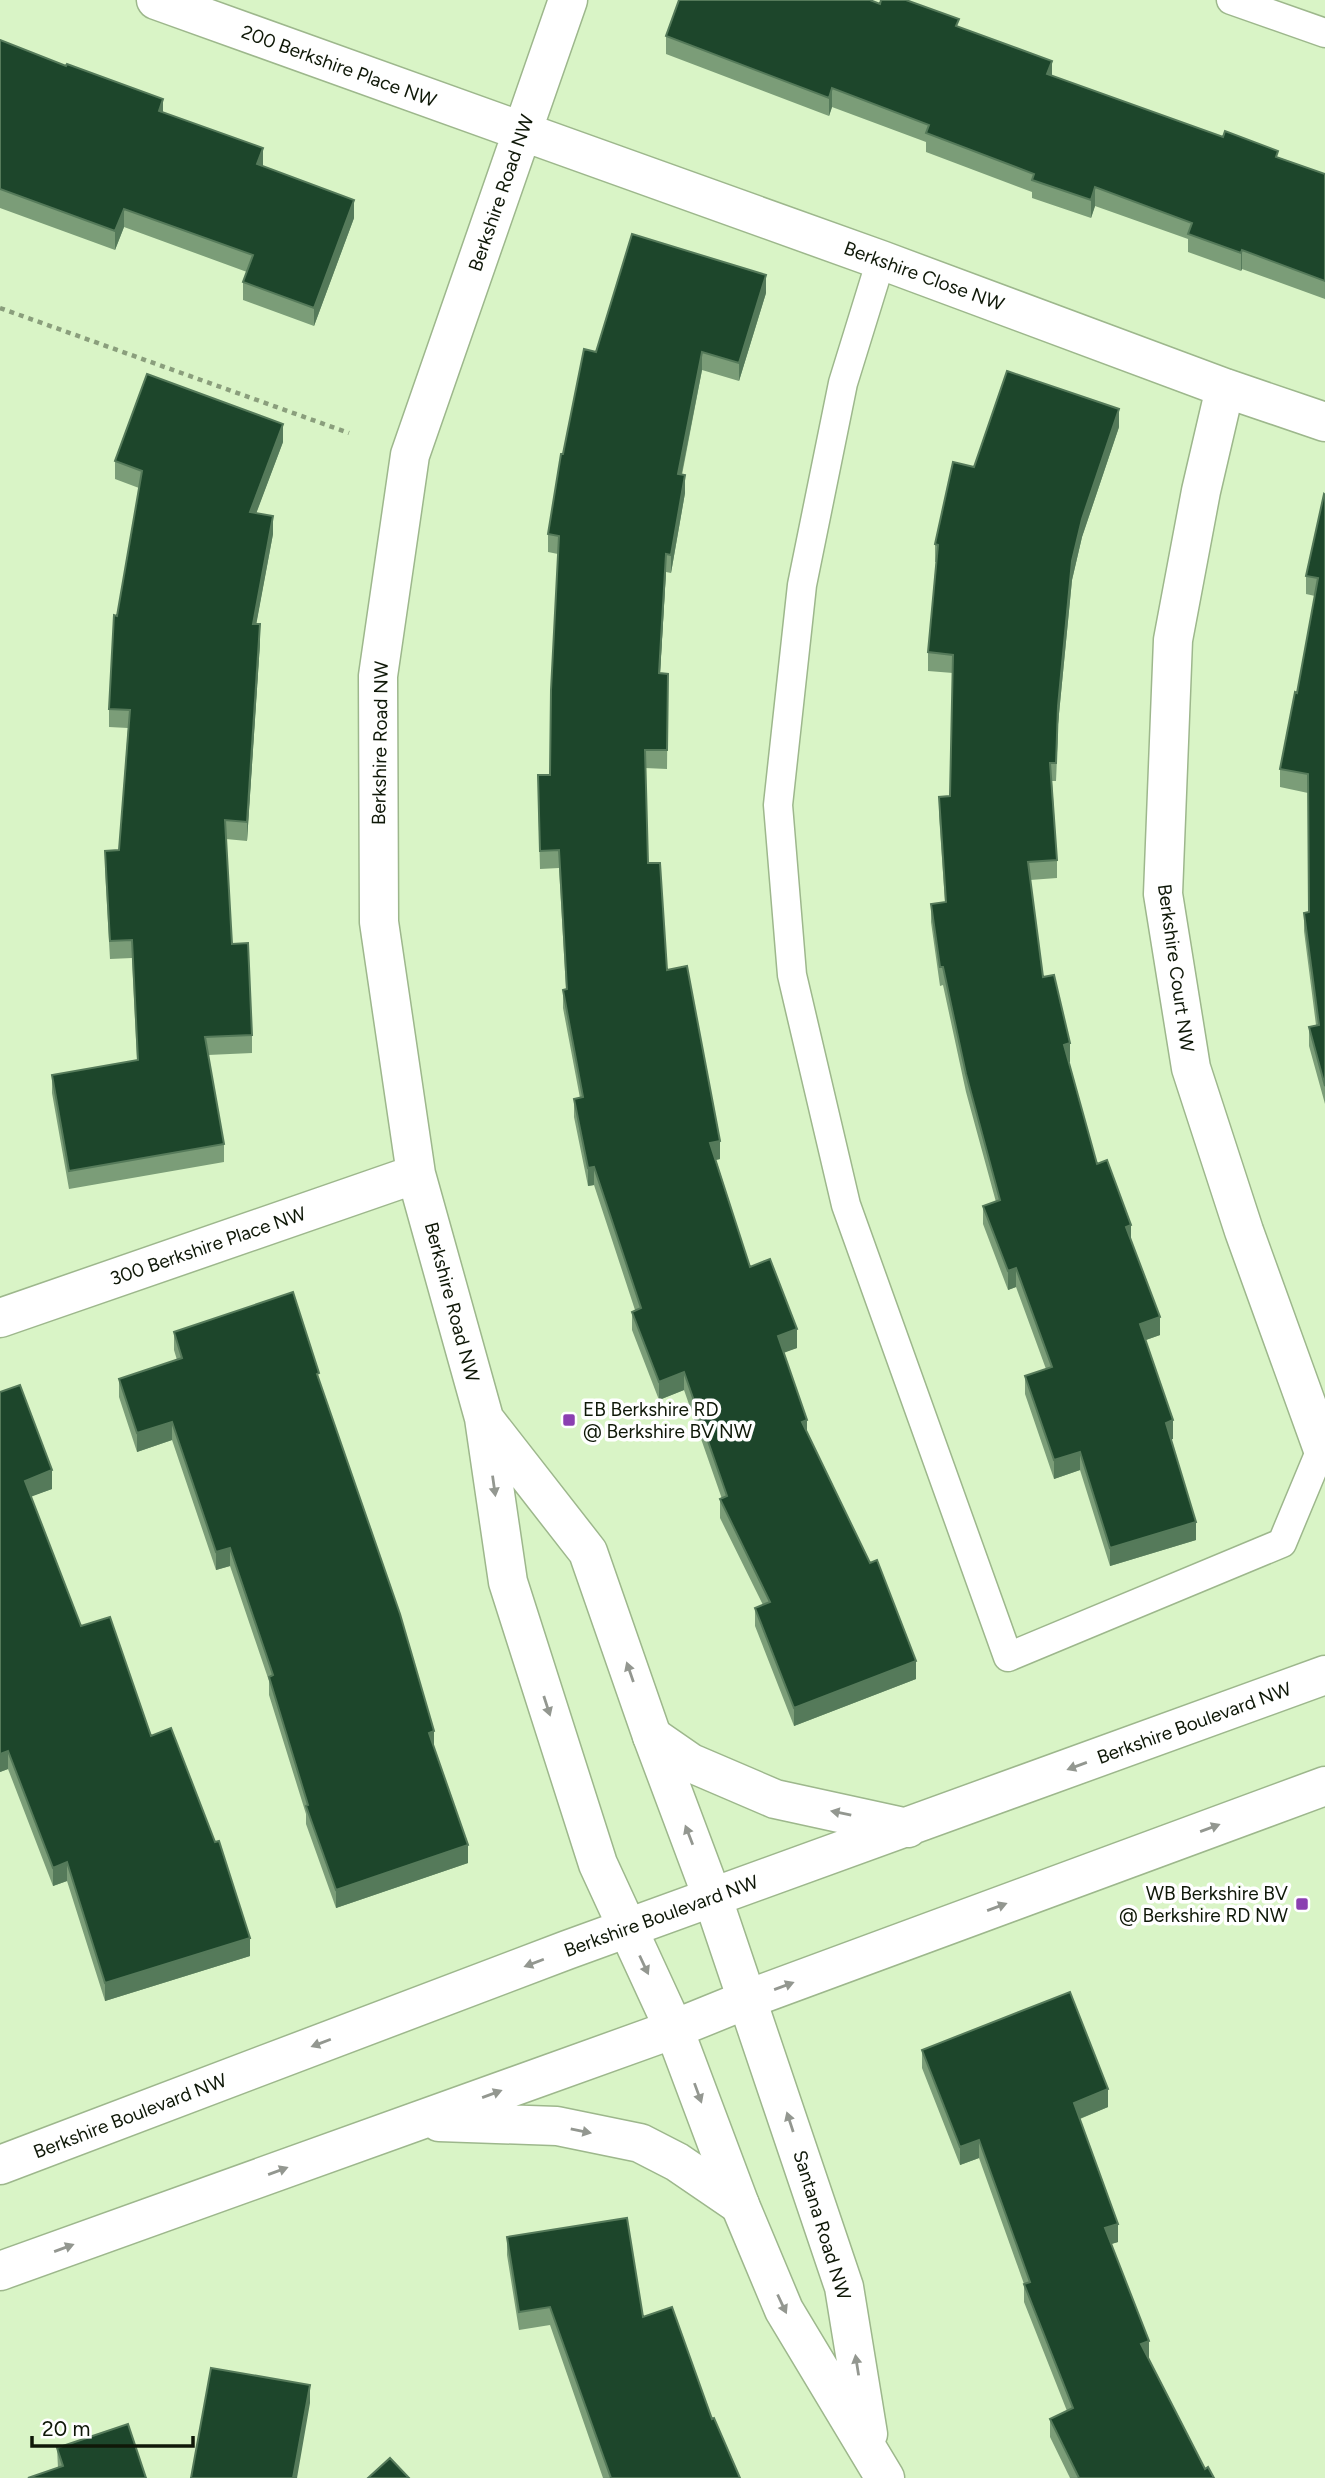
<svg xmlns="http://www.w3.org/2000/svg" width="1325" height="2478" font-family="Figtree,sans-serif">
  <style>
    .lines { fill: none; stroke-linecap: round; stroke-linejoin: round }
    .lane-casing { stroke: #9db78c; stroke-width: 31 }
    .street-casing { stroke: #9db78c; stroke-width: 41 }
    .secondary-casing { stroke: #9db78c; stroke-width: 41 }
    .path { stroke: #8a9e7c; stroke-width: 4.5; stroke-dasharray: 5 5; stroke-linecap: butt }
    .lane { stroke: #fff; stroke-width: 28 }
    .street { stroke: #fff; stroke-width: 38 }
    .secondary { stroke: #fff; stroke-width: 38 }
    .wall { fill: #7b9d78 }
    .shaded-wall { fill: #557a5a }
    .building { fill: #1d462b; stroke: #557a5a; stroke-width: 2 }
    .oneway { fill: #939790 }
    .poi-dot { fill: #8b3fb1; stroke: #fff; stroke-width: 2.5 }
    .labels { text-anchor: middle; dominant-baseline: central; stroke-width: 7; stroke-linejoin: round; paint-order: stroke }
    .street-label { font-size: 19px; fill: #0f1808; stroke: #fff }
    .poi-label { font-size: 19px; fill: #0f1808; stroke: #fff; text-anchor: start }
  </style>
  <rect width="100%" height="100%" fill="#d9f4c6"/>
  <g class="lines">
    <g class="lane-casing">
      <path id="lane" d="M 1231,0 L 1325,33
        M 881,260 L 843,383 L 802,585 L 778,805 L 792,975 L 846,1205 L 1008,1657 L 1282,1543 L 1322,1447"/>
    </g>
    <g class="street-casing">
      <path id="street" d="M 156,0 L 881,260 L 1225,388 L 1325,422
        M 568,0 L 410,455 L 378,676 L 379,922 L 416,1174 L 484,1418 L 508,1582 L 598,1864 L 674,2029 L 740,2205 L 784,2310 L 885,2478
        M 1225,388 L 1201,491 L 1173,640 L 1163,894 L 1191,1068 L 1244,1231 L 1322,1447
        M 0,1318 L 416,1174
        M 485,1420 L 588,1552 L 652,1736 L 713,1899 L 844,2287 L 868,2434"/>
    </g>
    <g class="secondary-casing">
      <path id="secondary" d="M 652,1736 L 691,1763 L 775,1799 L 908,1828
        M 439,2122 L 557,2126 L 640,2143 L 677,2162 L 740,2205
        M 0,2165 L 567,1950 L 1325,1675
        M 0,2271 L 674,2029 L 748,1999 L 1325,1786"/>
    </g>
    <path class="path" d="M 0,308 L 349,433"/>
    <use href="#lane" class="lane"/>
    <use href="#street" class="street"/>
    <use href="#secondary" class="secondary"/>
  </g>
  <path class="wall" d="M 959,27 L 1052,76 L 1325,174 L 1325,299 L 1242,269 L 1241,271 L 1188,252 L 1188,239 L 1095,206 L 1091,218 L 1032,198 L 1032,192 L 926,152 L 926,142 L 832,107 L 829,116 L 666,54 L 666,36 Z
    M 0,40 L 163,112 L 354,218 L 314,326 L 243,300 L 243,282 L 247,272 L 124,227 L 115,250 L 0,208 Z
    M 766,293 L 739,381 L 702,370 L 682,475 L 685,493 L 671,573 L 666,572 L 660,673 L 668,674 L 667,769 L 645,768 L 648,863 L 667,970 L 720,1159 L 716,1160 L 750,1267 L 797,1348 L 784,1352 L 807,1434 L 916,1679 L 794,1726 L 755,1626 L 755,1608 L 763,1605 L 720,1518 L 720,1499 L 722,1499 L 684,1390 L 659,1400 L 632,1330 L 632,1312 L 635,1310 L 594,1185 L 588,1186 L 574,1117 L 574,1099 L 580,1098 L 563,1008 L 563,990 L 566,989 L 559,868 L 540,869 L 538,794 L 550,775 L 558,554 L 548,552 L 548,534 L 563,454 L 596,352 Z
    M 1119,427 L 1082,537 L 1072,580 L 1058,724 L 1056,781 L 1052,781 L 1057,860 L 1057,878 L 1030,880 L 1043,977 L 1070,1062 L 1069,1062 L 1097,1164 L 1131,1241 L 1160,1335 L 1146,1340 L 1173,1439 L 1171,1439 L 1196,1540 L 1110,1566 L 1080,1470 L 1054,1479 L 1025,1394 L 1025,1376 L 1046,1369 L 1016,1287 L 1008,1290 L 983,1224 L 983,1206 L 996,1202 L 966,1092 L 943,985 L 940,986 L 931,922 L 931,904 L 945,902 L 939,815 L 939,797 L 950,796 L 953,673 L 928,671 L 928,652 L 936,562 L 935,562 L 935,544 L 974,467 Z
    M 283,442 L 256,513 L 273,534 L 256,624 L 260,643 L 247,841 L 226,839 L 232,944 L 252,1035 L 252,1053 L 208,1055 L 224,1144 L 224,1162 L 69,1189 L 52,1093 L 52,1075 L 137,1060 L 132,958 L 110,959 L 105,869 L 105,851 L 119,850 L 128,728 L 109,727 L 109,709 L 117,616 L 139,488 L 115,479 L 115,461 Z
    M 1325,495 L 1325,1104 L 1309,1046 L 1309,1027 L 1316,1025 L 1304,931 L 1304,913 L 1308,912 L 1308,793 L 1280,787 L 1280,769 L 1297,693 L 1315,596 L 1306,594 L 1306,576 Z
    M 174,1332 L 319,1382 L 434,1747 L 468,1863 L 336,1908 L 306,1824 L 306,1814 L 269,1695 L 269,1681 L 230,1566 L 216,1570 L 172,1440 L 137,1452 L 119,1397 L 119,1379 L 177,1360 L 174,1350 Z
    M 0,1392 L 52,1489 L 31,1496 L 81,1626 L 151,1736 L 250,1956 L 105,2001 L 67,1881 L 53,1886 L 8,1769 L 0,1772 Z
    M 922,2050 L 1108,2107 L 1080,2119 L 1118,2242 L 1111,2244 L 1149,2359 L 1205,2469 L 1214,2478 L 1070,2478 L 1050,2437 L 1050,2419 L 1067,2411 L 1024,2302 L 1024,2284 L 979,2158 L 960,2165 L 922,2068 Z
    M 507,2237 L 643,2317 L 712,2419 L 740,2478 L 603,2478 L 550,2325 L 519,2330 L 507,2255 Z
    M 57,2448 L 146,2478 L 58,2468 Z"/>
  <path class="shaded-wall" d="M 1052,61 L 1052,79 L 1047,74 Z
    M 832,88 L 832,107 L 829,116 L 829,98 Z
    M 163,99 L 163,117 L 159,111 Z
    M 263,148 L 263,167 L 257,164 Z
    M 1095,187 L 1095,206 L 1091,218 L 1091,200 Z
    M 354,200 L 354,218 L 314,326 L 314,308 Z
    M 124,209 L 124,227 L 115,250 L 115,231 Z
    M 1242,250 L 1242,269 L 1241,271 L 1241,253 Z
    M 766,275 L 766,293 L 739,381 L 739,363 Z
    M 702,352 L 702,370 L 678,492 L 678,474 Z
    M 1119,409 L 1119,427 L 1082,537 L 1072,580 L 1058,724 L 1056,781 L 1058,706 L 1072,561 L 1082,519 Z
    M 283,424 L 283,442 L 250,530 L 250,512 Z
    M 685,475 L 685,493 L 671,573 L 671,555 Z
    M 273,516 L 273,534 L 253,642 L 253,624 Z
    M 666,554 L 666,572 L 659,692 L 659,673 Z
    M 260,624 L 260,643 L 247,841 L 247,822 Z
    M 1070,1043 L 1070,1062 L 1064,1063 L 1064,1045 Z
    M 720,1141 L 720,1159 L 710,1161 L 710,1143 Z
    M 594,1167 L 594,1185 L 588,1186 L 588,1168 Z
    M 1131,1225 L 1131,1244 L 1126,1227 Z
    M 1016,1268 L 1016,1287 L 1008,1290 L 1008,1271 Z
    M 1160,1317 L 1160,1335 L 1140,1342 L 1140,1324 Z
    M 797,1329 L 797,1348 L 778,1355 L 778,1336 Z
    M 684,1372 L 684,1390 L 659,1400 L 659,1382 Z
    M 807,1420 L 807,1439 L 802,1422 Z
    M 1173,1420 L 1173,1439 L 1166,1441 L 1166,1423 Z
    M 172,1422 L 172,1440 L 137,1452 L 137,1433 Z
    M 1080,1452 L 1080,1470 L 1054,1479 L 1054,1460 Z
    M 52,1470 L 52,1489 L 25,1499 L 25,1481 Z
    M 1196,1522 L 1196,1540 L 1110,1566 L 1110,1548 Z
    M 230,1548 L 230,1566 L 216,1570 L 216,1552 Z
    M 916,1661 L 916,1679 L 794,1726 L 794,1708 Z
    M 434,1731 L 434,1749 L 429,1733 Z
    M 8,1751 L 8,1769 L 0,1772 L 0,1754 Z
    M 468,1845 L 468,1863 L 336,1908 L 336,1890 Z
    M 67,1862 L 67,1881 L 53,1886 L 53,1868 Z
    M 250,1938 L 250,1956 L 105,2001 L 105,1983 Z
    M 1108,2089 L 1108,2107 L 1074,2121 L 1074,2103 Z
    M 979,2140 L 979,2158 L 960,2165 L 960,2147 Z
    M 1118,2224 L 1118,2242 L 1105,2246 L 1105,2228 Z
    M 1149,2341 L 1149,2359 L 1141,2344 Z
    M 310,2385 L 310,2403 L 297,2478 L 293,2478 Z"/>
  <path class="building" d="M 679,0 L 870,0 L 880,4 L 881,0 L 906,0 L 959,19 L 956,26 L 1052,61 L 1047,74 L 1223,137 L 1225,131 L 1278,151 L 1276,157 L 1325,174 L 1325,281 L 1242,250 L 1241,253 L 1188,234 L 1192,223 L 1095,187 L 1091,200 L 1032,180 L 1034,174 L 926,133 L 929,125 L 832,88 L 829,98 L 666,36 Z
    M 0,40 L 66,66 L 67,64 L 163,99 L 159,111 L 263,148 L 257,164 L 354,200 L 314,308 L 243,282 L 253,255 L 124,209 L 115,231 L 0,189 Z
    M 632,234 L 766,275 L 739,363 L 702,352 L 678,474 L 685,475 L 671,555 L 666,554 L 659,673 L 668,674 L 667,750 L 645,750 L 648,863 L 660,863 L 667,970 L 687,966 L 720,1141 L 710,1143 L 750,1267 L 770,1259 L 797,1329 L 778,1336 L 807,1420 L 802,1422 L 870,1563 L 877,1560 L 916,1661 L 794,1708 L 755,1608 L 770,1602 L 720,1499 L 727,1496 L 684,1372 L 659,1382 L 632,1312 L 641,1308 L 594,1167 L 588,1168 L 574,1099 L 583,1097 L 563,990 L 567,989 L 559,850 L 540,851 L 538,775 L 550,775 L 551,690 L 559,536 L 548,534 L 561,454 L 563,454 L 584,349 L 596,352 Z
    M 1007,371 L 1119,409 L 1082,519 L 1072,561 L 1058,706 L 1056,763 L 1050,763 L 1057,860 L 1028,862 L 1043,977 L 1054,975 L 1070,1043 L 1064,1045 L 1097,1164 L 1107,1160 L 1131,1225 L 1126,1227 L 1160,1317 L 1140,1324 L 1173,1420 L 1166,1423 L 1196,1522 L 1110,1548 L 1080,1452 L 1054,1460 L 1025,1376 L 1052,1367 L 1016,1268 L 1008,1271 L 983,1206 L 1000,1200 L 966,1074 L 943,967 L 940,967 L 931,904 L 946,902 L 939,797 L 950,796 L 953,655 L 928,652 L 938,545 L 935,544 L 953,462 L 974,467 Z
    M 147,374 L 283,424 L 250,512 L 273,516 L 253,624 L 260,624 L 247,822 L 225,820 L 232,944 L 248,943 L 252,1035 L 205,1037 L 224,1144 L 69,1171 L 52,1075 L 138,1060 L 132,940 L 110,941 L 105,851 L 119,850 L 130,710 L 109,709 L 114,615 L 117,616 L 142,471 L 115,461 Z
    M 1324,494 L 1325,495 L 1325,1086 L 1309,1027 L 1319,1025 L 1304,913 L 1309,912 L 1308,774 L 1280,769 L 1295,692 L 1297,693 L 1318,578 L 1306,576 Z
    M 293,1292 L 319,1373 L 317,1374 L 400,1614 L 434,1731 L 429,1733 L 468,1845 L 336,1890 L 306,1806 L 308,1805 L 269,1677 L 273,1675 L 230,1548 L 216,1552 L 172,1422 L 137,1433 L 119,1379 L 182,1358 L 174,1332 Z
    M 20,1385 L 52,1470 L 25,1481 L 81,1626 L 110,1617 L 151,1736 L 171,1728 L 215,1842 L 219,1841 L 250,1938 L 105,1983 L 67,1862 L 53,1868 L 8,1751 L 0,1754 L 0,1392 Z
    M 1070,1992 L 1108,2089 L 1074,2103 L 1118,2224 L 1105,2228 L 1149,2341 L 1141,2344 L 1205,2469 L 1208,2467 L 1214,2478 L 1079,2478 L 1050,2419 L 1073,2408 L 1024,2284 L 1030,2282 L 979,2140 L 960,2147 L 922,2050 Z
    M 627,2218 L 643,2317 L 672,2307 L 712,2419 L 714,2418 L 740,2478 L 611,2478 L 550,2307 L 519,2312 L 507,2237 Z
    M 211,2368 L 310,2385 L 293,2478 L 191,2478 Z
    M 128,2424 L 146,2478 L 28,2478 L 63,2466 L 57,2448 Z
    M 390,2458 L 409,2478 L 368,2478 Z"/>
  <defs><path id="oneway-solid" d="M-6-.8H1V-3.2L6.5 0L1 3.2V.8H-6Z" transform="scale(1.75)"/></defs>
  <g class="oneway">
    <use href="#oneway-solid" transform="translate(494 1486) rotate(82)"/>
    <use href="#oneway-solid" transform="translate(630 1672) rotate(-109)"/>
    <use href="#oneway-solid" transform="translate(547 1706) rotate(72)"/>
    <use href="#oneway-solid" transform="translate(1077 1766) rotate(160)"/>
    <use href="#oneway-solid" transform="translate(841 1813) rotate(-168)"/>
    <use href="#oneway-solid" transform="translate(1210 1828) rotate(-20)"/>
    <use href="#oneway-solid" transform="translate(689 1835) rotate(-111)"/>
    <use href="#oneway-solid" transform="translate(997 1907) rotate(-20)"/>
    <use href="#oneway-solid" transform="translate(534 1963) rotate(159)"/>
    <use href="#oneway-solid" transform="translate(644 1965) rotate(65)"/>
    <use href="#oneway-solid" transform="translate(784 1986) rotate(-20)"/>
    <use href="#oneway-solid" transform="translate(321 2043) rotate(159)"/>
    <use href="#oneway-solid" transform="translate(698 2093) rotate(70)"/>
    <use href="#oneway-solid" transform="translate(492 2094) rotate(-20)"/>
    <use href="#oneway-solid" transform="translate(790 2122) rotate(-108)"/>
    <use href="#oneway-solid" transform="translate(581 2131) rotate(12)"/>
    <use href="#oneway-solid" transform="translate(278 2171) rotate(-20)"/>
    <use href="#oneway-solid" transform="translate(64 2248) rotate(-20)"/>
    <use href="#oneway-solid" transform="translate(782 2304) rotate(65)"/>
    <use href="#oneway-solid" transform="translate(857 2365) rotate(-99)"/>
  </g>
  <g class="poi-dot">
    <rect x="562" y="1413" width="14" height="14" rx="3.5"/>
    <rect x="1295" y="1897" width="14" height="14" rx="3.5"/>
  </g>
  <g class="labels">
    <g class="street-label">
      <text transform="translate(339 66) rotate(20)">200 Berkshire Place NW</text>
      <text transform="translate(501 193) rotate(-71)">Berkshire Road NW</text>
      <text transform="translate(924 276) rotate(20)">Berkshire Close NW</text>
      <text transform="translate(380 743) rotate(-89)">Berkshire Road NW</text>
      <text transform="translate(1176 968) rotate(82)">Berkshire Court NW</text>
      <text transform="translate(208 1246) rotate(-19)">300 Berkshire Place NW</text>
      <text transform="translate(452 1302) rotate(75)">Berkshire Road NW</text>
      <text transform="translate(1194 1723) rotate(-20)">Berkshire Boulevard NW</text>
      <text transform="translate(661 1916) rotate(-20)">Berkshire Boulevard NW</text>
      <text transform="translate(130 2116) rotate(-21)">Berkshire Boulevard NW</text>
      <text transform="translate(822 2225) rotate(73)">Santana Road NW</text>
    </g>
    <g class="poi-label">
      <text x="583" y="1409">EB Berkshire RD<tspan x="583" dy="22">@ Berkshire BV NW</tspan></text>
      <text x="1288" y="1893" text-anchor="end">WB Berkshire BV<tspan x="1288" dy="22">@ Berkshire RD NW</tspan></text>
    </g>
  </g>
  <path d="M32 2436v10h161v-10" fill="none" stroke="#0f1808" stroke-width="3.5"/>
  <text x="42" y="2436" font-size="21" fill="#0f1808" stroke="#ffffff" stroke-width="5" paint-order="stroke">20 m</text>
</svg>
